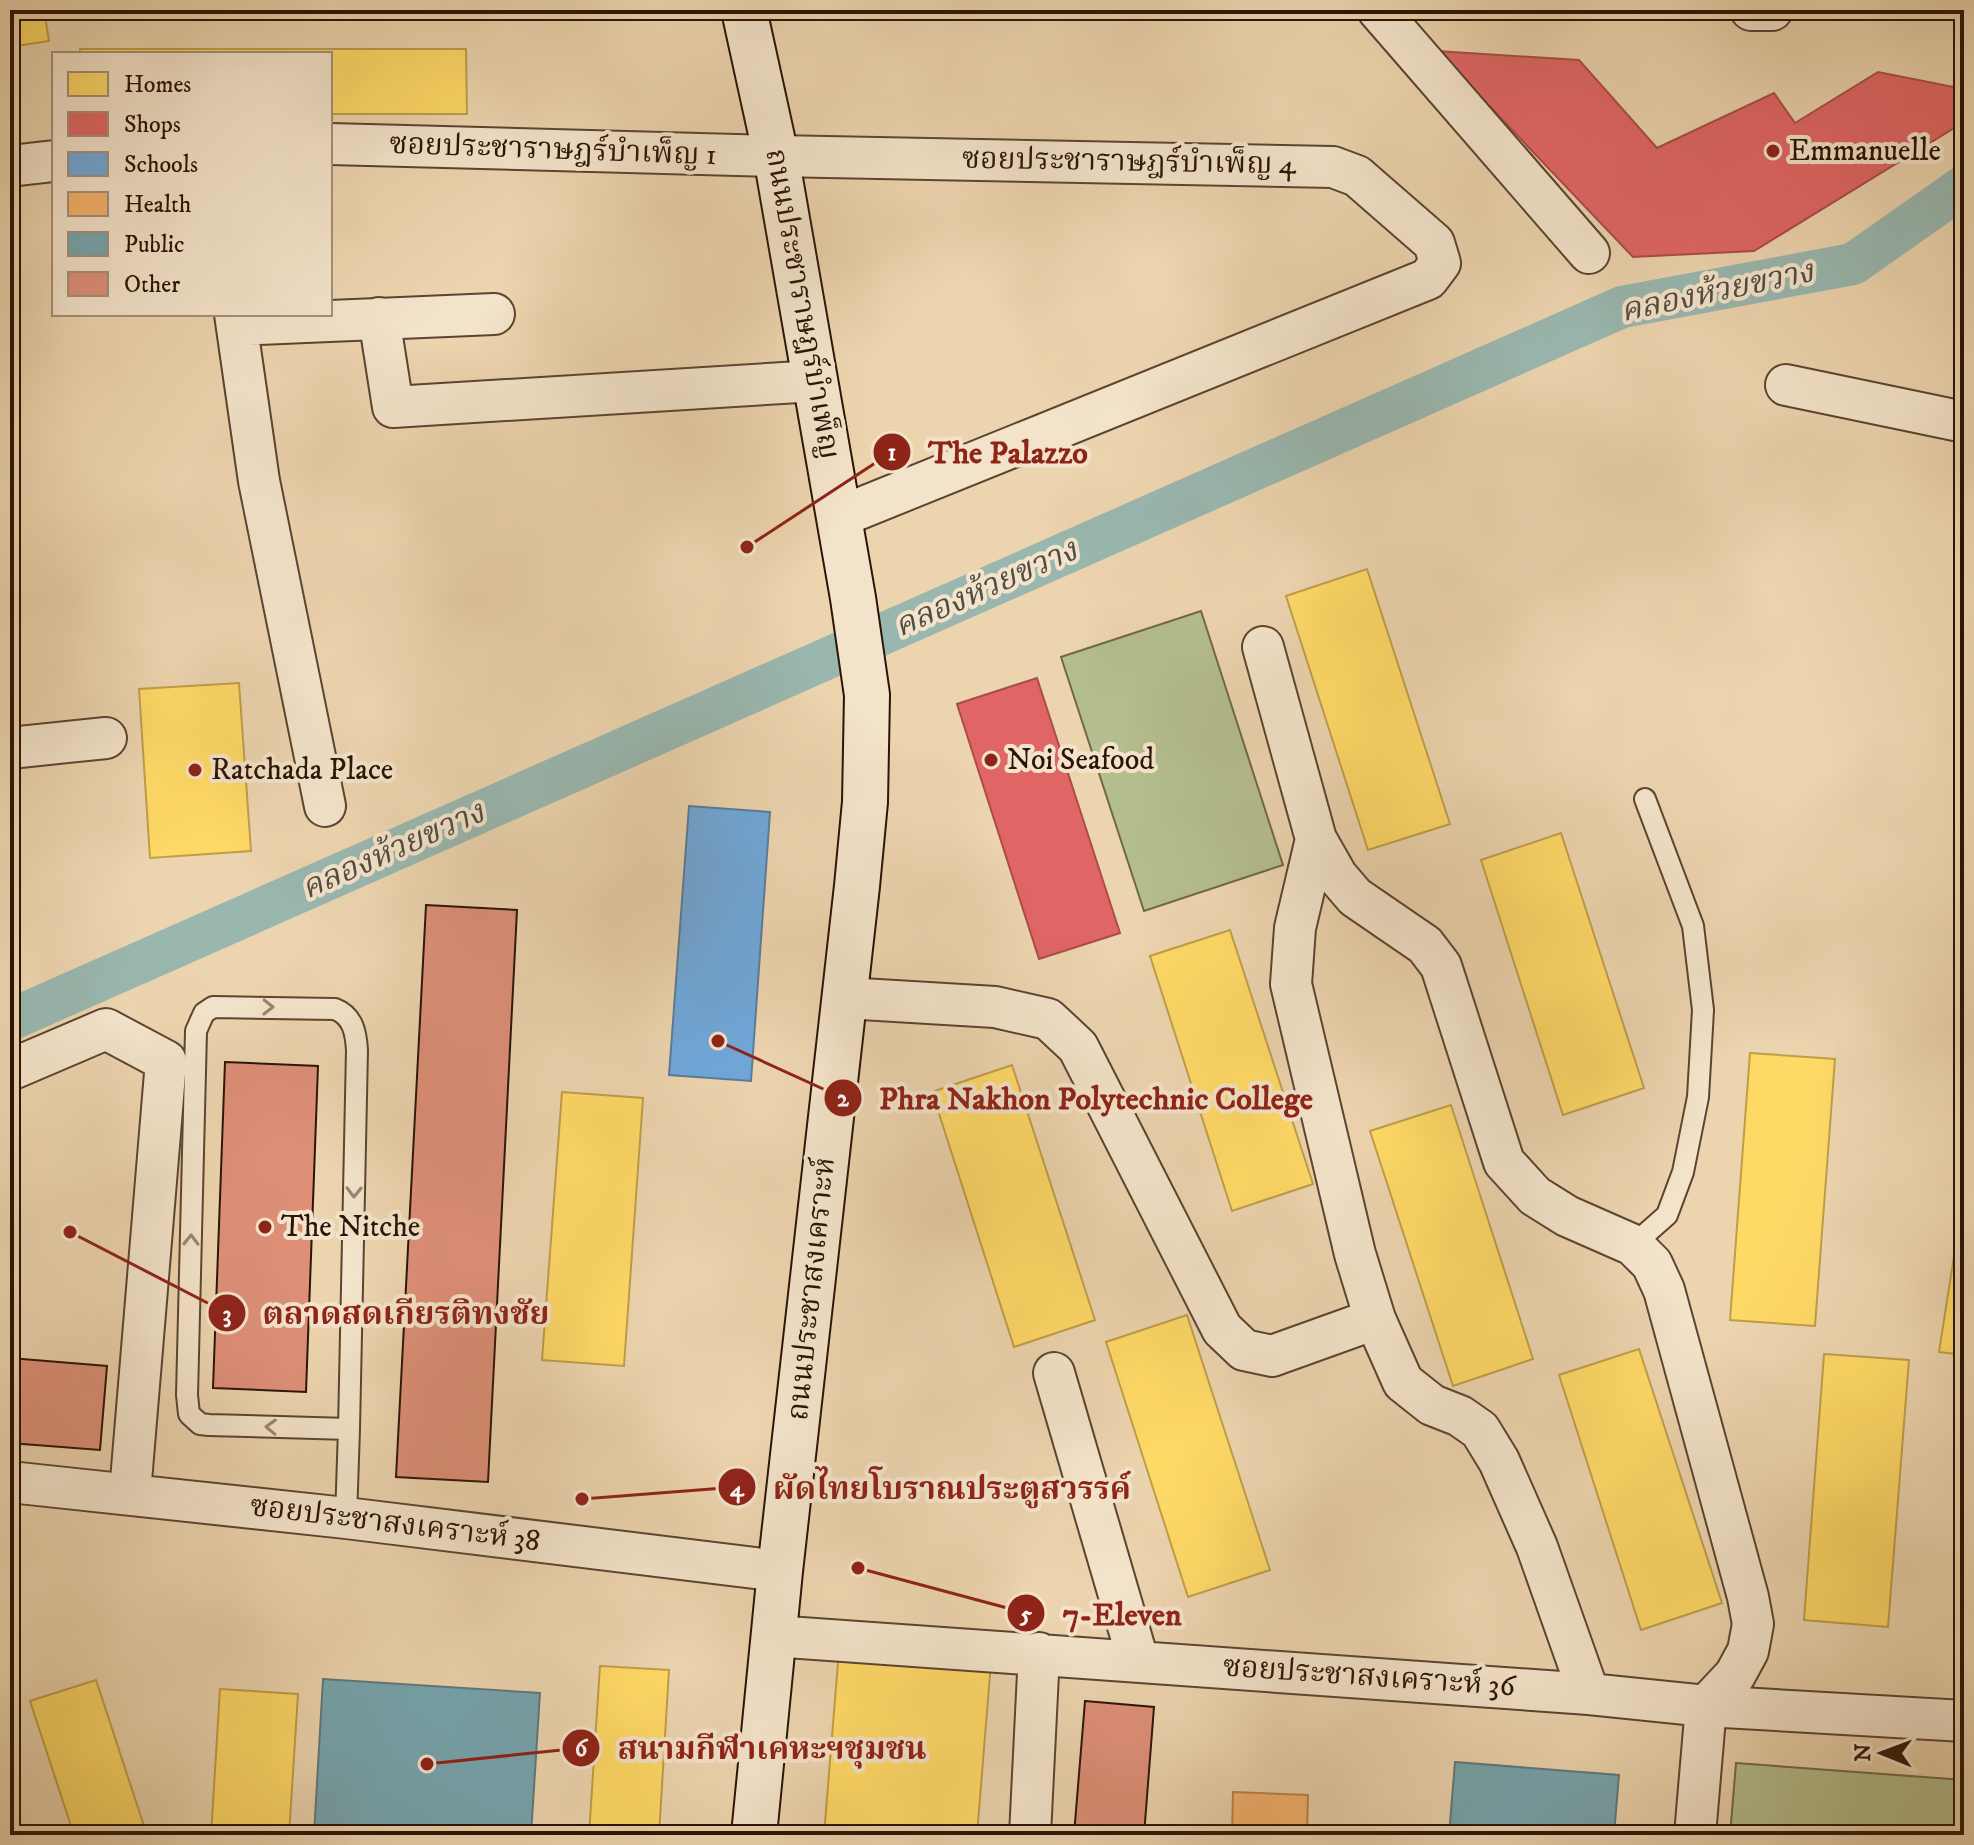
<svg xmlns="http://www.w3.org/2000/svg" width="1974" height="1845" font-family="'IM FELL DW Pica','Noto Serif Thai',serif">
  <style>
    .green { fill: #b4bd8d; stroke: #70684a; stroke-width: 2 }
    .homes { fill: #ffd966; stroke: #bf9e4a; stroke-width: 2 }
    .shops { fill: #e06666; stroke: #aa4d4a; stroke-width: 2 }
    .schools { fill: #6fa8dc; stroke: #5b7c9c; stroke-width: 2 }
    .health { fill: #f6b26b; stroke: #b9834d; stroke-width: 2 }
    .public { fill: #76a5af; stroke: #607a7d; stroke-width: 2 }
    .lines { fill: none; stroke-linecap: round; stroke-linejoin: round }
    .canal { stroke: #99b7af; stroke-width: 42 }
    .building { fill: #dd8f78; stroke: #2b1407; stroke-width: 2 }
    .lane-casing { stroke: #5b4431; stroke-width: 24 }
    .street-casing { stroke: #5b4431; stroke-width: 44 }
    .secondary-casing { stroke: #2b1407; stroke-width: 48 }
    .lane { stroke: #f3e3ca; stroke-width: 20 }
    .street { stroke: #f3e3ca; stroke-width: 40 }
    .secondary { stroke: #f3e3ca; stroke-width: 44 }
    .oneway { stroke: #998672 }
    .poi-dot { fill: #8f2418; stroke: #f3e3ca; stroke-width: 3 }
    .labels { text-anchor: middle; dominant-baseline: central; stroke-width: 8; stroke-linejoin: round; paint-order: stroke }
    .street-label { font-size: 30px; fill: #2b1407; stroke: #f3e3ca }
    .poi-label { font-size: 30px; fill: #2b1407; stroke: #f3e3ca; text-anchor: start }
    .water-label { font-size: 32px; font-style: italic; fill: #524d42; stroke: #f3e3ca }
    .leader { fill: none; stroke: #8f2418; stroke-width: 3 }
    .callout-dot { fill: #8f2418; stroke: #f3e3ca; stroke-width: 3 }
    .mark-label { font-size: 24px; text-anchor: middle; font-weight: bold; fill: #fff }
    .callout-label { font-size: 32px; text-anchor: middle; font-weight: bold; fill: #8f2418; stroke: #f3e3ca; stroke-width: 8; stroke-linejoin: round; paint-order: stroke }
  </style>
  <rect width="100%" height="100%" fill="#ecd4ae"/>
  <filter id="stains"><feTurbulence type="fractalNoise" baseFrequency=".0025" numOctaves="4"/><feColorMatrix values="0 0 0 0 .2 0 0 0 0 .09 0 0 0 0 .02 0 0 0 .5 -.17"/></filter>
  <radialGradient id="worn" r=".72"><stop offset=".6" stop-color="#630" stop-opacity="0"/><stop offset="1" stop-color="#630" stop-opacity=".3"/></radialGradient>
  <path class="green" d="M 1201,611 L 1283,865 L 1144,911 L 1061,657 Z
    M 1736,1763 L 1964,1780 L 1962,1835 L 1730,1835 Z"/>
  <path class="homes" d="M 10,10 L 44,10 L 49,41 L 10,47 Z
    M 80,49 L 466,49 L 467,114 L 330,114 L 330,54 L 80,54 Z
    M 1367,569 L 1450,824 L 1368,850 L 1286,596 Z
    M 239,683 L 251,851 L 150,858 L 139,689 Z
    M 1561,833 L 1644,1088 L 1563,1115 L 1481,860 Z
    M 1230,930 L 1313,1184 L 1232,1211 L 1150,956 Z
    M 1750,1053 L 1835,1059 L 1815,1326 L 1730,1320 Z
    M 1012,1065 L 1095,1320 L 1014,1347 L 932,1092 Z
    M 562,1092 L 643,1098 L 624,1366 L 542,1360 Z
    M 1451,1105 L 1533,1359 L 1453,1386 L 1370,1131 Z
    M 1964,1192 L 1964,1355 L 1939,1352 Z
    M 1187,1315 L 1270,1570 L 1188,1597 L 1106,1342 Z
    M 1639,1349 L 1722,1603 L 1641,1630 L 1559,1375 Z
    M 1824,1354 L 1909,1360 L 1888,1627 L 1804,1620 Z
    M 839,1650 L 991,1662 L 977,1835 L 824,1835 Z
    M 600,1666 L 669,1670 L 659,1835 L 589,1835 Z
    M 96,1680 L 147,1835 L 74,1835 L 30,1701 Z
    M 220,1689 L 298,1694 L 289,1835 L 211,1835 Z"/>
  <path class="shops" d="M 1437,51 L 1579,60 L 1657,148 L 1774,93 L 1795,123 L 1878,72 L 1964,89 L 1964,122 L 1754,251 L 1633,257 Z
    M 1037,678 L 1120,933 L 1039,959 L 957,704 Z"/>
  <path class="schools" d="M 689,806 L 770,812 L 751,1081 L 669,1075 Z"/>
  <path class="health" d="M 1233,1792 L 1308,1795 L 1307,1835 L 1232,1835 Z"/>
  <path class="public" d="M 323,1679 L 540,1693 L 531,1835 L 314,1835 Z
    M 1455,1762 L 1619,1775 L 1614,1835 L 1449,1835 Z"/>
  <g class="lines">
    <path class="canal" d="M 10,1020 L 1622,307 L 1853,264 L 1964,186"/>
  </g>
  <path class="building" d="M 426,905 L 517,910 L 488,1482 L 396,1477 Z
    M 225,1062 L 318,1066 L 306,1392 L 213,1388 Z
    M 10,1358 L 107,1366 L 100,1450 L 10,1443 Z
    M 1085,1701 L 1154,1707 L 1144,1835 L 1074,1835 Z"/>
  <g class="lines">
    <g class="lane-casing">
      <path id="lane" d="M 1633,1245 L 1667,1215 L 1683,1172 L 1698,1097 L 1703,1010 L 1693,926 L 1645,799
        M 346,1518 L 349,1429 L 357,1050 C 356,1033 353,1016 335,1009 L 213,1007 L 204,1013 L 196,1031 L 187,1395 L 189,1414 L 200,1424 L 209,1425 L 349,1429"/>
    </g>
    <g class="street-casing">
      <path id="street" d="M 1378,10 L 1589,253
        M 1751,10 L 1772,10
        M 330,144 L 776,156 L 1333,167 L 1357,176 L 1434,243 L 1440,263 L 1428,279 L 839,517
        M 10,166 L 54,161
        M 235,314 L 259,481 L 325,806
        M 379,318 L 393,407 L 816,381
        M 237,325 L 494,314
        M 1786,385 L 1964,422
        M 1263,647 L 1316,839 L 1337,876 L 1355,897 L 1425,945 L 1441,966 L 1504,1162 L 1535,1196 L 1567,1216 L 1633,1245 L 1652,1264 L 1664,1290 L 1748,1597 L 1753,1624 L 1748,1651 L 1735,1675 L 1706,1706 L 1695,1835
        M 10,748 L 106,738
        M 1316,839 L 1295,928 L 1291,984 L 1355,1254 L 1375,1319 L 1403,1382 L 1432,1405 L 1460,1416 L 1480,1430 L 1499,1461 L 1537,1547 L 1589,1694
        M 845,998 L 995,1007 L 1048,1019 L 1078,1047 L 1222,1329 L 1244,1350 L 1272,1356 L 1375,1319
        M 10,1070 L 106,1029 L 166,1061 L 130,1493
        M 1054,1373 L 1138,1660
        M 10,1482 L 346,1518 L 780,1571
        M 773,1636 L 1589,1694 L 1706,1706 L 1964,1721
        M 1030,1835 L 1039,1653"/>
    </g>
    <g class="secondary-casing">
      <path id="secondary" d="M 744,10 L 776,156 L 853,598 L 867,695 L 865,802 L 857,886 L 780,1571 L 754,1835"/>
    </g>
    <use href="#lane" class="lane"/>
    <use href="#street" class="street"/>
    <use href="#secondary" class="secondary"/>
  </g>
  <defs><path id="oneway-chevron" d="M-2-3.5L2.5 0L-2 3.5" fill="none" stroke-width="1.6" stroke-linecap="round" stroke-linejoin="round" transform="scale(2)"/></defs>
  <g class="oneway">
    <use href="#oneway-chevron" transform="translate(268 1007) rotate(1)"/>
    <use href="#oneway-chevron" transform="translate(354 1192) rotate(91)"/>
    <use href="#oneway-chevron" transform="translate(191 1240) rotate(-89)"/>
    <use href="#oneway-chevron" transform="translate(271 1427) rotate(-178)"/>
  </g>
  <g class="poi-dot">
    <circle cx="1773" cy="151" r="8"/>
    <circle cx="991" cy="760" r="8"/>
    <circle cx="195" cy="770" r="8"/>
    <circle cx="265" cy="1227" r="8"/>
  </g>
  <g class="labels">
    <g class="street-label">
      <text transform="translate(553 150) rotate(2)">ซอยประชาราษฎร์บำเพ็ญ 1</text>
      <text transform="translate(1129 162) rotate(1)">ซอยประชาราษฎร์บำเพ็ญ 4</text>
      <text transform="translate(802 304) rotate(80)">ถนนประชาราษฎร์บำเพ็ญ</text>
      <text transform="translate(812 1289) rotate(-84)">ถนนประชาสงเคราะห์</text>
      <text transform="translate(395 1524) rotate(7)">ซอยประชาสงเคราะห์ 38</text>
      <text transform="translate(1369 1677) rotate(4)">ซอยประชาสงเคราะห์ 36</text>
    </g>
    <g class="poi-label">
      <text x="1789" y="151">Emmanuelle</text>
      <text x="1007" y="760">Noi Seafood</text>
      <text x="211" y="770">Ratchada Place</text>
      <text x="281" y="1227">The Nitche</text>
    </g>
    <g class="water-label">
      <text transform="translate(1717 292) rotate(-12)">คลองห้วยขวาง</text>
      <text transform="translate(986 589) rotate(-24)">คลองห้วยขวาง</text>
      <text transform="translate(393 851) rotate(-24)">คลองห้วยขวาง</text>
    </g>
  </g>
  <path class="leader" d="M747 547L892 452M718 1041L843 1098M70 1232L227 1313M582 1499L737 1487M858 1568L1026 1613M427 1764L581 1748"/>
  <g class="callout-dot">
    <circle cx="747" cy="547" r="8"/>
    <circle cx="718" cy="1041" r="8"/>
    <circle cx="70" cy="1232" r="8"/>
    <circle cx="582" cy="1499" r="8"/>
    <circle cx="858" cy="1568" r="8"/>
    <circle cx="427" cy="1764" r="8"/>
    <circle cx="892" cy="452" r="20"/>
    <circle cx="843" cy="1098" r="20"/>
    <circle cx="227" cy="1313" r="20"/>
    <circle cx="737" cy="1487" r="20"/>
    <circle cx="1026" cy="1613" r="20"/>
    <circle cx="581" cy="1748" r="20"/>
  </g>
  <g class="mark-label">
    <text x="892" y="460">1</text>
    <text x="843" y="1106">2</text>
    <text x="227" y="1322">3</text>
    <text x="737" y="1496">4</text>
    <text x="1026" y="1622">5</text>
    <text x="581" y="1756">6</text>
  </g>
  <g class="callout-label">
    <text x="1008" y="463">The Palazzo</text>
    <text x="1096" y="1109">Phra Nakhon Polytechnic College</text>
    <text x="406" y="1324">ตลาดสดเกียรติทงชัย</text>
    <text x="952" y="1499">ผัดไทยโบราณประตูสวรรค์</text>
    <text x="1122" y="1625">7-Eleven</text>
    <text x="772" y="1759">สนามกีฬาเคหะฯชุมชน</text>
  </g>
  <rect width="1974" height="1845" fill="none" stroke="#ecd4ae" stroke-width="40"/>
  <rect x="12" y="12" width="1950" height="1821" fill="none" stroke="#2b1407" stroke-width="4"/>
  <rect x="20" y="20" width="1934" height="1805" fill="none" stroke="#2b1407" stroke-width="2"/>
  <rect x="52" y="52" width="280" height="264" fill="#f3e3ca" stroke="#a3907c" stroke-width="2"/>
  <rect x="68" y="72" width="40" height="24" fill="#ffd966" stroke="#a3907c" stroke-width="2"/>
  <text x="124" y="92" font-size="24" fill="#2b1407">Homes</text>
  <rect x="68" y="112" width="40" height="24" fill="#e06666" stroke="#a3907c" stroke-width="2"/>
  <text x="124" y="132" font-size="24" fill="#2b1407">Shops</text>
  <rect x="68" y="152" width="40" height="24" fill="#6fa8dc" stroke="#a3907c" stroke-width="2"/>
  <text x="124" y="172" font-size="24" fill="#2b1407">Schools</text>
  <rect x="68" y="192" width="40" height="24" fill="#f6b26b" stroke="#a3907c" stroke-width="2"/>
  <text x="124" y="212" font-size="24" fill="#2b1407">Health</text>
  <rect x="68" y="232" width="40" height="24" fill="#76a5af" stroke="#a3907c" stroke-width="2"/>
  <text x="124" y="252" font-size="24" fill="#2b1407">Public</text>
  <rect x="68" y="272" width="40" height="24" fill="#dd8f78" stroke="#a3907c" stroke-width="2"/>
  <text x="124" y="292" font-size="24" fill="#2b1407">Other</text>
  <g transform="translate(1882 1753) rotate(271)" stroke="#f3e3ca" stroke-width="6" paint-order="stroke">
  <path d="M0-6L14 30L0 20L-14 30Z" fill="#2b1407"/>
  <text y="-12" font-size="22" font-weight="bold" text-anchor="middle" fill="#2b1407">N</text>
  </g>
  <rect width="100%" height="100%" filter="url(#stains)"/>
  <rect width="100%" height="100%" fill="url(#worn)"/>
</svg>
